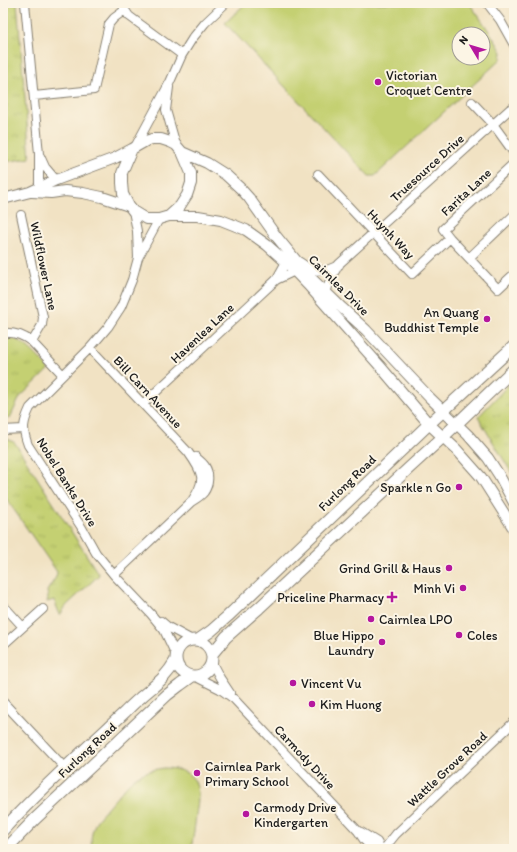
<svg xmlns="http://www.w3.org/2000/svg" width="517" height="852" font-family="Itim,sans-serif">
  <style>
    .park { fill: url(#park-tufts); stroke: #707647 }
    .garden { fill: #c4d072; stroke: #707647; fill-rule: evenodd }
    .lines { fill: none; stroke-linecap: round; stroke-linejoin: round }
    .minor-casing { stroke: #867f70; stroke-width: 10 }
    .tertiary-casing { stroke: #867f70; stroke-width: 12 }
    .secondary-casing { stroke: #867f70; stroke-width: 13 }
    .minor { stroke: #fff; stroke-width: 8 }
    .tertiary { stroke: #fff; stroke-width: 10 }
    .secondary { stroke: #fff; stroke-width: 11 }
    .poi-dot { fill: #b5179e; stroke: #fcf5e5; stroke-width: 1.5 }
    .labels { text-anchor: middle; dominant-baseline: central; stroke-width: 4; stroke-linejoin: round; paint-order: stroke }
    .poi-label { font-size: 13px; fill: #1c1c1c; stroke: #fcf5e5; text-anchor: start }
    .street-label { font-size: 13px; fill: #1c1c1c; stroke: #fcf5e5 }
  </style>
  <defs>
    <pattern id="park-tufts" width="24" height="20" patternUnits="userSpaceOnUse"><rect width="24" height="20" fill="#c4d072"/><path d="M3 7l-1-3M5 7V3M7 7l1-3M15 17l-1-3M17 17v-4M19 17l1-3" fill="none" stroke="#a8b262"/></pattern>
  </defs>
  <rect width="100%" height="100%" fill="#fcf5e5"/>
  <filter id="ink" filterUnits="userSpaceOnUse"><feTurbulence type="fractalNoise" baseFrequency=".025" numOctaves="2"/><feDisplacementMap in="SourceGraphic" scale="8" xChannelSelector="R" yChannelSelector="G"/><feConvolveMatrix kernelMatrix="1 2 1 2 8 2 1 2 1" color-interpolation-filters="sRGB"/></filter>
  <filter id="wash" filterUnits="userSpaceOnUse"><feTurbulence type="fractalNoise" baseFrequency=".012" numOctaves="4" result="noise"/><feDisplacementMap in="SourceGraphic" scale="16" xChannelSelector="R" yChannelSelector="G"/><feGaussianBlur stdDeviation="0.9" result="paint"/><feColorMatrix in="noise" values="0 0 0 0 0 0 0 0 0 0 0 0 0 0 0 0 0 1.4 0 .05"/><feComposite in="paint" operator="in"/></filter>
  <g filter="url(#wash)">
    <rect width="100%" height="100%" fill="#f1e2c3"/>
    <path class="park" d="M 3,3 L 17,3 L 30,158 L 3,162 Z
      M 12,338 C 27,343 38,357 49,369 L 20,397 L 10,418 L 3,418 L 3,339 Z
      M 514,379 L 514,477 L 478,417 Z
      M 3,439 L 8,439 L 15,443 L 99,575 L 66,606 L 60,615 L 54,600 L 47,602 L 48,598 L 47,591 L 56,577 L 57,572 L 3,494 Z"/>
    <path class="garden" d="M 246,3 L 469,3 C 481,19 492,35 502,52 L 501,59 L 375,176 L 369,176 L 225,23 ZM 459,34 L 483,34 L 483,58 L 459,58 Z
      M 164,768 C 198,769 201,786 196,815 C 195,826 193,838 191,849 L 92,849 C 90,839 92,829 97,820 L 128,784 C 138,773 150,770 164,768 Z"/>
  </g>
  <g filter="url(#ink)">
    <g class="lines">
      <g class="minor-casing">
        <path id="minor" d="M 25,3 L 39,154 L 39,188
          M 122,3 L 125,10 L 129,16 L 182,55
          M 487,3 L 500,20 L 514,45
          M 169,87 L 166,110 L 176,145
          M 34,96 L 94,90 L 109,24 L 114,18 L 125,10
          M 472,102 L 493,124 L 514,153
          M 135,147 L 170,82 L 182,55 L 192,39 L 205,23 L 226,3
          M 40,156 L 45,167 L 56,180
          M 318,174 L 412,274 L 450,238 L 498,289 L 514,274
          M 133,211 L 137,231 L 138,258
          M 21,215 L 43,317 L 42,325 L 32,342
          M 159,219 L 138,258 L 132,280 L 121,307 L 108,327 L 90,348 L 30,408 C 23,423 22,429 28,445 L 82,528 L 96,553 L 114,575 L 151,614 L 164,630 L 176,655
          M 450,238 L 443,229 L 514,163
          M 469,258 L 514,215
          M 300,262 L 313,271 L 327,270 L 339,265
          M 276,280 L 295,271
          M 326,293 L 330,280 L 339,264 L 510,109 L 514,107
          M 3,333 C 14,332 23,335 32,342 L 63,375
          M 90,348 L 188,452 C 203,473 207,480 191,502
          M 143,404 L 276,280 L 286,262
          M 3,430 L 24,429
          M 114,575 L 191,502 C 196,499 201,496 204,492 C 209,485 210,474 205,466 C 203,463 199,460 196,457
          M 3,605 L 23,627
          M 161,621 L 168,627 L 192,640
          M 3,645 L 43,609
          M 212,663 L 220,678 L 230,693
          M 196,677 L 220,689 L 234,699 L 358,831 L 364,840 L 373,849
          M 3,702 L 65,768
          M 361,832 L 377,842 L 381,849
          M 384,849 L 396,834 L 514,722"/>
      </g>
      <g class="tertiary-casing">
        <path id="tertiary" d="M 182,152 L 207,163 L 226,175 L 240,188 L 249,198 L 276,236 L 308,275 L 342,308 L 366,330 L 430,398 L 468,435 L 488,458 L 499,475 L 514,503
          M 32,192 L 51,193 L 65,191 L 83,193 L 102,197 L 129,206
          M 3,199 L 30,192 L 56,180 L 115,158 L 132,149
          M 169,216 L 180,206 L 187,195 L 191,183 L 191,173 L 182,152 L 176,145 L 170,142 L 161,139 L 152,139 L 146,141 L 132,149 L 122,173 L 122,183 L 123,194 L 129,206 L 133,211 L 146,219 L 159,219 L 169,216 L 198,216 L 221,220 L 246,230 L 267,245 L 286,262 L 308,285 L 379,365 L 429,424 L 457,450 L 481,477 L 514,529"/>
      </g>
      <g class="secondary-casing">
        <path id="secondary" d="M176 658a18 18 0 1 1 36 0a18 18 0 1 1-36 0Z
          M 198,640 L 211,631 L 228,616 L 429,424 L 514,346
          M 212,654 L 226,637 L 259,608 L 408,469 L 443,437 L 514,369
          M 3,830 C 41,788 84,751 125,712 C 130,707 135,702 140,698 C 156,684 165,679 176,660
          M 6,849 L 35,819 L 167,695 L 180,685 L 191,677"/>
      </g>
      <use href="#minor" class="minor"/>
      <use href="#tertiary" class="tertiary"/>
      <use href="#secondary" class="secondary"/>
    </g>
  </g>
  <g class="poi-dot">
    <circle cx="378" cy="82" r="4"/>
    <circle cx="487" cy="319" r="4"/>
    <circle cx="459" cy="487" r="4"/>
    <circle cx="449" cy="568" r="4"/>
    <circle cx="463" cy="588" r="4"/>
    <path d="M390 591h4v4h4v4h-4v4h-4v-4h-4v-4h4z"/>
    <circle cx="371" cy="619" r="4"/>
    <circle cx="459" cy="635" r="4"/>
    <circle cx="382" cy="642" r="4"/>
    <circle cx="293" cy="683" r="4"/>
    <circle cx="312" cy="704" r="4"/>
    <circle cx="197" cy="773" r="4"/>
    <circle cx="246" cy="814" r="4"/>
  </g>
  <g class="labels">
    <g class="poi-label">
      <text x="386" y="75">Victorian<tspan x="386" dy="15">Croquet Centre</tspan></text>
      <text x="479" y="312" text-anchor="end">An Quang<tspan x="479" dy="15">Buddhist Temple</tspan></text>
      <text x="451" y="487" text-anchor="end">Sparkle n Go</text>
      <text x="441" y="568" text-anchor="end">Grind Grill &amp; Haus</text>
      <text x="455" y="588" text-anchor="end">Minh Vi</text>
      <text x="384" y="597" text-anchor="end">Priceline Pharmacy</text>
      <text x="379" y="619">Cairnlea LPO</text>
      <text x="374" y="635" text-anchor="end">Blue Hippo<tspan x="374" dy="15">Laundry</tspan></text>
      <text x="467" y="635">Coles</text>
      <text x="301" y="683">Vincent Vu</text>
      <text x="320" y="704">Kim Huong</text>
      <text x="205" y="766">Cairnlea Park<tspan x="205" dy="15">Primary School</tspan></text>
      <text x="254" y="807">Carmody Drive<tspan x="254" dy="15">Kindergarten</tspan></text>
    </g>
    <g class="street-label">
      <text transform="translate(427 168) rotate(-42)">Truesource Drive</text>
      <text transform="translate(466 192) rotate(-43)">Farita Lane</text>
      <text transform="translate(391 234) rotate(47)">Huynh Way</text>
      <text transform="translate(44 266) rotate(78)">Wildflower Lane</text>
      <text transform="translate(339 285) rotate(45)">Cairnlea Drive</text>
      <text transform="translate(202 333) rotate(-43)">Havenlea Lane</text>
      <text transform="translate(148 392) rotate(47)">Bill Carn Avenue</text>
      <text transform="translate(67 482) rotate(58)">Nobel Banks Drive</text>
      <text transform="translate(347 483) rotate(-44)">Furlong Road</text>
      <text transform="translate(87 750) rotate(-43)">Furlong Road</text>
      <text transform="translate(305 757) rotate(47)">Carmody Drive</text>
      <text transform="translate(447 769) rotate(-43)">Wattle Grove Road</text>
    </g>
  </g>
  <rect width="517" height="852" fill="none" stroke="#fcf5e5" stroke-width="16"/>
  <g transform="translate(471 46) rotate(308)"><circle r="19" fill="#fcf5e5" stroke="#a29e95"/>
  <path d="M0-3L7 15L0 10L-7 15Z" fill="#b5179e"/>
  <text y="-6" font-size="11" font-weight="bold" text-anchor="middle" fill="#1c1c1c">N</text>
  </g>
</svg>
